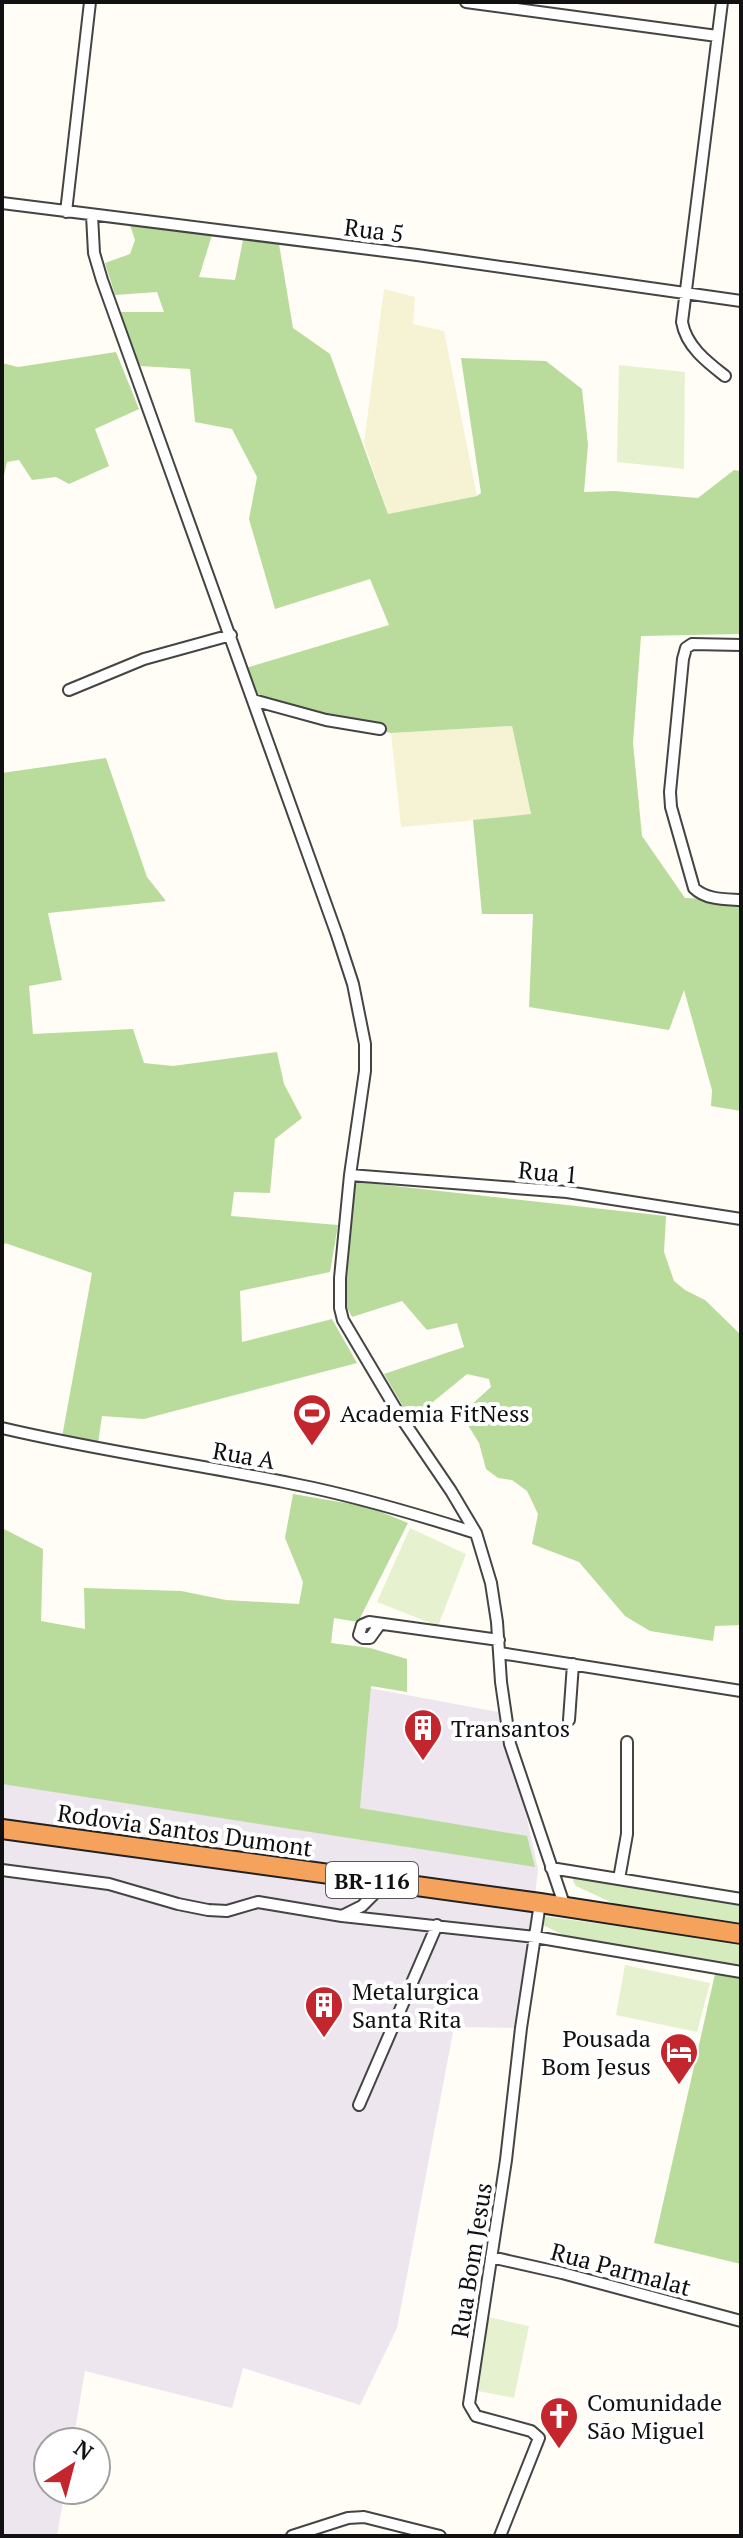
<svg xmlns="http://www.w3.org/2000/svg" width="743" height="2538" font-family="'PT Serif',serif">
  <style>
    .industrial { fill: #eee6ef }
    .farmland { fill: #f6f3d4 }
    .green { fill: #d5ebbd }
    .forest { fill: #b9dc9c }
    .pitch { fill: #e6f2cf }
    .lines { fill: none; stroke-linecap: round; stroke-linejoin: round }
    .street-casing { stroke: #444; stroke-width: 14 }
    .highway-casing { stroke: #222; stroke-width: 22 }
    .street { stroke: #fff; stroke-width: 10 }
    .highway { stroke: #f5a25d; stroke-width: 18 }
    .labels { text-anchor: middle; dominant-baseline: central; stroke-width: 8; stroke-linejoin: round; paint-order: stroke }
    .shield { fill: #fff; stroke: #585858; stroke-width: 2 }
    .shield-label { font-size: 22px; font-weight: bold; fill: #111 }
    .street-label { font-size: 24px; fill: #111; stroke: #fff }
    .poi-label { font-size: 24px; fill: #111; stroke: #fff; text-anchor: start }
  </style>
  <rect width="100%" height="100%" fill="#fffdf5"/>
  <path class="industrial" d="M 2,1620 L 504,1713 L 538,1869 L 521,2028 L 454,2027 L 397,2328 L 360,2405 L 243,2368 L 232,2408 L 85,2371 L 73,2442 L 48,2442 L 48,2490 L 65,2490 L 57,2536 L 2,2536 Z"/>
  <path class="farmland" d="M 384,289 L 415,297 L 413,324 L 444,331 L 477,496 L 388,514 L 364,443 Z
    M 512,726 L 531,815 L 401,827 L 391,733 Z"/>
  <path class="green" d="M 574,1876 L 741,1904 L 741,1923 L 619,1906 L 576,1886 L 573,1881 Z
    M 543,1916 L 741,1943 L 741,1966 C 684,1958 587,1953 540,1923 Z"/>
  <path class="forest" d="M 130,225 L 212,235 L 199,277 L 235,280 L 243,240 L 279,244 L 293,328 L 330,354 L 388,514 L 477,496 L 481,493 L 461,358 L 546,361 L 582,389 L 588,445 L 584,492 L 614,491 L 698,498 L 734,470 L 741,471 L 741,634 L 641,636 L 633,743 L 642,836 L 685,898 L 741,900 L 741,1111 L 711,1106 L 712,1090 L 684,990 L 669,1030 L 529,1007 L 533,914 L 482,914 L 473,820 L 531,814 L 512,726 L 391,733 L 259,699 L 246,668 L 389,625 L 370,579 L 275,609 L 249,519 L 257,477 L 232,429 L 195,422 L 190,369 L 140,366 L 119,312 L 164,312 L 157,292 L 115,295 L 105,263 L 130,254 L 135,240 Z
    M 116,352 L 139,409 L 95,429 L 109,466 L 69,484 L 56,477 L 32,480 L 19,460 L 7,462 L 2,484 L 2,363 L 18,367 Z
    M 106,758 L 147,877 L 166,901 L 48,913 L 62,980 L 29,986 L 33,1034 L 133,1029 L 144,1063 L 173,1066 L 277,1052 L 284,1084 L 302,1118 L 275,1139 L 270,1193 L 234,1192 L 231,1216 L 338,1225 L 330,1272 L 240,1291 L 242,1342 L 332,1319 L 357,1363 L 144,1419 L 102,1416 L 98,1443 L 62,1437 L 92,1273 L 5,1243 L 2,1248 L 2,773 Z
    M 358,1182 L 666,1216 L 664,1252 L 674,1281 L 685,1290 L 705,1300 L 741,1335 L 741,1625 L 715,1626 L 713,1641 L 650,1631 L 625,1616 L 579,1562 L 532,1544 L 538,1514 L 527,1491 L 512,1480 L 498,1478 L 486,1469 L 479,1443 L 461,1414 L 491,1387 L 489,1379 L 467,1374 L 411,1420 L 384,1374 L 464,1347 L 457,1323 L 427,1330 L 402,1301 L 352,1317 L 345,1304 L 354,1187 Z
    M 293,1494 L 369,1507 L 408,1523 L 358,1622 L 334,1618 L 331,1643 L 370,1648 L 407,1659 L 407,1692 L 371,1686 L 360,1808 L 527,1836 L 535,1867 L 2,1784 L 2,1528 L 43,1549 L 41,1621 L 85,1629 L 84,1588 L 181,1591 L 226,1600 L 299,1604 L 303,1582 L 285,1538 Z
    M 715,1974 L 741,1978 L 741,2264 L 654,2243 Z"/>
  <path class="pitch" d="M 619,365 L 685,372 L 684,469 L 617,462 Z
    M 410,1528 L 466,1554 L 438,1626 L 377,1602 Z
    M 625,1965 L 710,1983 L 697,2032 L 616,2015 Z
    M 488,2317 L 529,2326 L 514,2398 L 473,2390 Z"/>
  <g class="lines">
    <g class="street-casing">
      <path id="street" d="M 466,2 L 717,36
        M 722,2 L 682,322 C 686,346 707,362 725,376
        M 2,203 L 417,255 L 741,301
        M 66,212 L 90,2
        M 92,215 L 94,253 L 102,280 L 337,935 L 353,984 L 365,1044 L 365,1071 L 350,1175 L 340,1278 L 340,1308 L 343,1320 L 400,1416 L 451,1491 L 476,1533 L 491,1583 L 497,1622 L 501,1682 L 510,1744 L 565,1907
        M 741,645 L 692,644 L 686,648 L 683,659 L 670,792 L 671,807 L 694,888 C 706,900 725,899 741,900
        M 69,690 L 144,659 L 231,635
        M 253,700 L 326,720 L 380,729
        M 350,1175 L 567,1192 L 741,1219
        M 2,1428 C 99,1451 197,1464 294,1484 C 356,1496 416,1514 476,1533
        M 380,1624 L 370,1638 L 363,1638 L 359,1635 L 362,1625 L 369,1622 L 499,1640
        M 500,1653 L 741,1691
        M 569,1720 L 573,1664
        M 551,1868 L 741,1899
        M 2,1870 L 109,1884 L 178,1904 L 208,1910 L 227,1911 L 258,1902 L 342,1916 L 362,1906 L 386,1882
        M 619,1879 L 627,1834 L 627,1742
        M 342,1916 L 535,1937 L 741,1972
        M 359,2105 L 437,1925
        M 491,2257 L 562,2273 L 741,2321
        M 292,2536 L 348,2518 L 364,2517 L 440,2536
        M 500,2536 L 539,2438 L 531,2431 L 476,2416 L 469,2404 L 506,2160 L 521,2028 L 540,1903"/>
    </g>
    <g class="highway-casing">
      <path id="highway" d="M 2,1829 L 540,1903 L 741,1934"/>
    </g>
    <use href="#street" class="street"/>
    <use href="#highway" class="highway"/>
  </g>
  <defs>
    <g id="stadium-pin" transform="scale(2)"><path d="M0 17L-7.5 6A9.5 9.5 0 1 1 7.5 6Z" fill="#c4262e" stroke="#fff"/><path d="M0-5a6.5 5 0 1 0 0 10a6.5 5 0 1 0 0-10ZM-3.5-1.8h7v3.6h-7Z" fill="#fff"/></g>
    <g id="building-pin" transform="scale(2)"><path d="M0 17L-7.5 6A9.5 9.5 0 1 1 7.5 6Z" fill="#c4262e" stroke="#fff"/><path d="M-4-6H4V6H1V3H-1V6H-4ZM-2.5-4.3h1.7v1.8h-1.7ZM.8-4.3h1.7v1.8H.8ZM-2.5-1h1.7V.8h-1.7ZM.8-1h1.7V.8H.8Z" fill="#fff"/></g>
    <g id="hotel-pin" transform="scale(2)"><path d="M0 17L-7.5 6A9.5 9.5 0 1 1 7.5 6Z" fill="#c4262e" stroke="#fff"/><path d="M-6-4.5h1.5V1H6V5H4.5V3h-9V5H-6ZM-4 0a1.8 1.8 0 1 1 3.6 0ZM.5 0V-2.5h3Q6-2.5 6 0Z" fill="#fff"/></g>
    <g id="church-pin" transform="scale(2)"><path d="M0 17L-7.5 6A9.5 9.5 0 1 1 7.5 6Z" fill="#c4262e" stroke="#fff"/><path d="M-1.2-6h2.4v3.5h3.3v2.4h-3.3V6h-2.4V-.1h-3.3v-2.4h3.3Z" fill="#fff"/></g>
  </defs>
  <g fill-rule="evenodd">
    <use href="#stadium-pin" x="312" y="1413"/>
    <use href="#building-pin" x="423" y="1728"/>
    <use href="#building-pin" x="324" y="2005"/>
    <use href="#hotel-pin" x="679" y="2052"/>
    <use href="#church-pin" x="559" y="2416"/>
  </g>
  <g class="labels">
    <rect class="shield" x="326" y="1862" width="92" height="36" rx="6"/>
    <g class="shield-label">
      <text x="372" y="1880">BR-116</text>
    </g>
    <g class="street-label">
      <text transform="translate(374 230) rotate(7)">Rua 5</text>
      <text transform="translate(548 1172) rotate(5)">Rua 1</text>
      <text transform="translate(244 1455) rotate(10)">Rua A</text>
      <text transform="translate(185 1830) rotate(8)">Rodovia Santos Dumont</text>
      <text transform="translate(471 2260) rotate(-81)">Rua Bom Jesus</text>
      <text transform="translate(621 2269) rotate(15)">Rua Parmalat</text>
    </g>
    <g class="poi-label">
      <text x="340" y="1413">Academia FitNess</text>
      <text x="451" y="1728">Transantos</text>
      <text x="352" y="1991">Metalurgica<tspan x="352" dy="28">Santa Rita</tspan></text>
      <text x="651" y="2038" text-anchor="end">Pousada<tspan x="651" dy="28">Bom Jesus</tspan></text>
      <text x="587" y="2402">Comunidade<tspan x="587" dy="28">São Miguel</tspan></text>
    </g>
  </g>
  <rect width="743" height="2538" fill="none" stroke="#111111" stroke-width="8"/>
  <g transform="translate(72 2466) rotate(36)"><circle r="38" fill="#ffffff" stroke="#a0a0a0" stroke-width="2"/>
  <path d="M0-6L14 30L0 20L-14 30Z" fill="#c4262e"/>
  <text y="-12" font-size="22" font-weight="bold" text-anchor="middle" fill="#111111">N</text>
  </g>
</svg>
